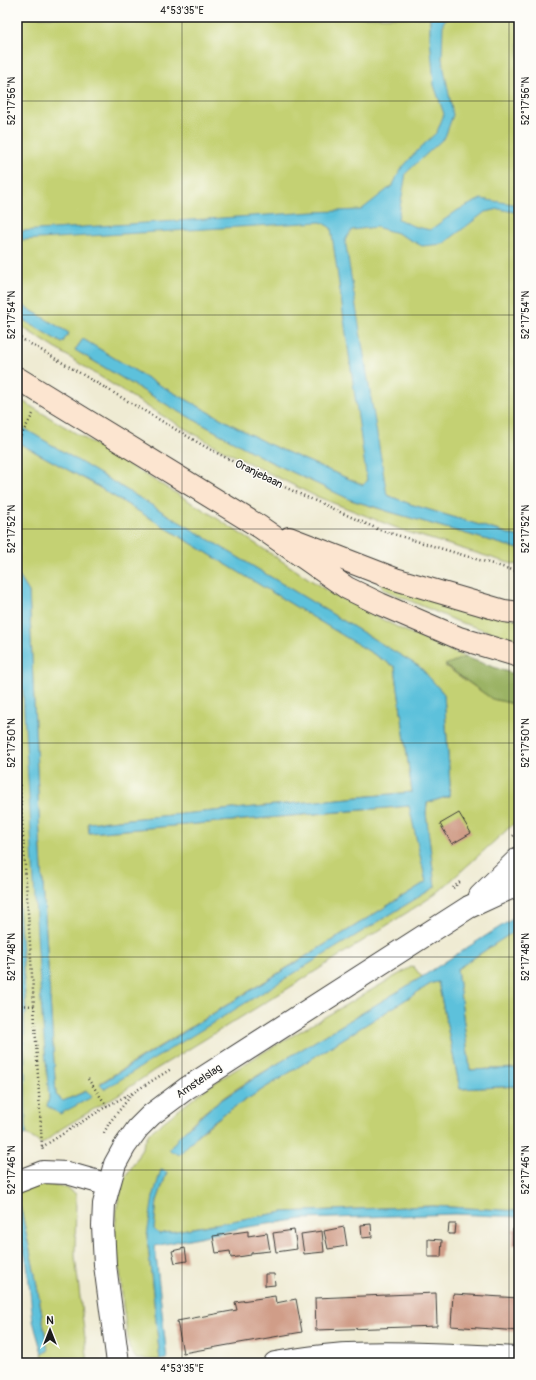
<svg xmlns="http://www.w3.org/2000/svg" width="536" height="1380" font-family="Pangolin,sans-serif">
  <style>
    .green { fill: #c4d173; stroke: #707648 }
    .forest { fill: #9bb365; stroke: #5c6840 }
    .water { fill: #5dc1db; stroke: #3c6e7c }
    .building { fill: #d09d88 }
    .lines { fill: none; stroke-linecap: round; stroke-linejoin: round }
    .minor-casing { stroke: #3c3b37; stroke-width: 24 }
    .tertiary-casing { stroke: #3c3b37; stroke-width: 24 }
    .secondary-casing { stroke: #3c3b37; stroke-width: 24 }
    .path { stroke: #3c3b37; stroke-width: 2.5; stroke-dasharray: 1 3; stroke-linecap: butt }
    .minor { stroke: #fff; stroke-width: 22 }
    .tertiary { stroke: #fff; stroke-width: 22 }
    .secondary { stroke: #fce5d0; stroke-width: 22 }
    .ticks { fill: none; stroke: #1c1c1c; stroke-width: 1; stroke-opacity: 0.45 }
    .labels { text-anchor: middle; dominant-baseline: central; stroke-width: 3; stroke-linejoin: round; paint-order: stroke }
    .street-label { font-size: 11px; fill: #1c1c1c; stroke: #fdfcf7 }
    .neatline { fill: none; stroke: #1c1c1c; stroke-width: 1.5 }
    .ticks-label { font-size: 10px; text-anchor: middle; fill: #1c1c1c }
  </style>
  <rect width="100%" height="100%" fill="#fdfcf7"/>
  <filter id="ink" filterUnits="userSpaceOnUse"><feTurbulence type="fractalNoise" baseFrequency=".025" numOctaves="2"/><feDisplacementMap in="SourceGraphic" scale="8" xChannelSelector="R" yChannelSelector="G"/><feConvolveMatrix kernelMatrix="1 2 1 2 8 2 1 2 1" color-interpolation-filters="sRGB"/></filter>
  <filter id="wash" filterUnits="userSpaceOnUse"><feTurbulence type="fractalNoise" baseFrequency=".012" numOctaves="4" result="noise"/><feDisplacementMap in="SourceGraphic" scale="16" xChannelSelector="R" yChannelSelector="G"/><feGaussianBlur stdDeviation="0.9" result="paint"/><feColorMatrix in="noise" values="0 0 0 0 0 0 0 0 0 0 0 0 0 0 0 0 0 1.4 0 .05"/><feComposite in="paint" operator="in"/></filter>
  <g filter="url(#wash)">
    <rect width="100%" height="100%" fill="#efebd3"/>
    <path class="green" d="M 17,17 L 430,17 L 430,38 L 447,17 L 519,17 L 519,537 L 410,504 L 387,495 L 367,481 L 363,485 L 266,443 L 152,381 L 83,339 L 75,350 L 169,406 L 269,461 L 351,500 L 390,512 L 519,549 L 519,565 L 509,563 L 407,532 L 313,495 L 217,447 L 156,412 L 17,324 L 17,316 L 62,343 L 69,333 L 17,302 Z
      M 17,398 L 209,513 L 329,592 L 401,629 L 465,657 L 445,666 L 492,699 L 519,705 L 519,819 L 436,894 L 297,983 L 153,1071 L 124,1091 L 61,1129 L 42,1144 L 26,1134 L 24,1017 L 26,1013 L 17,877 L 17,590 L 49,1098 L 47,1106 L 60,1113 L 86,1091 L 63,1101 L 56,1095 L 40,836 L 29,592 L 17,573 L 17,442 L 92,483 L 395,667 L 412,792 L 88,823 L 89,833 L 410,806 L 426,882 L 100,1083 L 104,1088 L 435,887 L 426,813 L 427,803 L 449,796 L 450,784 L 444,694 L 420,667 L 17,424 Z
      M 380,582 L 519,620 L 519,641 L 459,622 L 383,589 Z
      M 519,928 L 519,1068 L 470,1070 L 457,969 Z
      M 413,966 L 422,977 C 381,1002 340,1026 299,1051 C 256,1077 197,1107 170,1150 L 196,1136 L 225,1113 L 432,983 L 438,982 L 460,1089 L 519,1086 L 519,1211 L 433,1206 L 283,1212 L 159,1234 L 154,1229 L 157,1201 L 167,1172 L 161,1170 L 147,1236 L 160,1360 L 136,1359 L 129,1347 L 123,1306 L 120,1270 L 114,1239 L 117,1206 L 124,1180 L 136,1160 L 149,1133 L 208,1087 L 259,1055 Z
      M 36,1185 C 54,1185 62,1183 76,1194 L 75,1256 L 88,1363 L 45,1363 L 42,1353 L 48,1351 L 35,1274 L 19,1200 L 18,1190 Z"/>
    <path class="forest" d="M 465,657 L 519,676 L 519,705 L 492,699 L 445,665 Z"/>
    <path class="water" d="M 430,17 L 447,17 L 443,23 L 442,59 L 453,115 L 445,137 L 406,173 L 398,219 L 413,226 L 430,230 L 458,210 L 481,199 L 519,205 L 519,213 L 499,209 L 485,212 L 443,244 L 422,246 L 397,233 L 376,227 L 352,230 L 345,240 L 387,495 L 410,504 L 519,537 L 519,549 L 390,512 L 375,507 L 351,500 L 269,461 L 169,406 L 75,350 L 83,339 L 152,381 L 266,443 L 363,485 L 367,481 L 331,228 L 321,222 L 22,240 L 22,231 L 314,212 L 361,210 L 393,185 L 400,170 L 419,149 L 437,132 L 444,114 L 434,85 L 430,38 Z
      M 17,302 L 69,333 L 62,343 L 17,316 Z
      M 17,424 L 420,667 L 444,694 L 450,784 L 449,796 L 427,803 L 426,813 L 435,887 L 105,1089 L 100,1084 L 426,882 L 409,806 L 89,833 L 88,823 L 412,792 L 395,667 L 92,483 L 17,442 Z
      M 17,573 L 29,592 L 40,836 L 56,1095 L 63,1101 L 87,1091 L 92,1097 L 60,1114 L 47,1106 L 49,1098 L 41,1003 L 17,590 Z
      M 17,877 L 26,1013 L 24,1017 L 26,1134 L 17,1138 Z
      M 519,915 L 519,928 L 457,969 L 470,1070 L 519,1068 L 519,1086 L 460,1089 L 438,982 L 432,983 L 225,1113 L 202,1130 L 179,1155 L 169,1150 L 181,1134 L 215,1104 L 269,1069 L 422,977 L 457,954 Z
      M 161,1170 L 167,1172 L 157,1201 L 154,1229 L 159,1234 L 283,1212 L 433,1206 L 519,1211 L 519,1217 L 455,1214 L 302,1219 L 247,1227 L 155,1246 L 167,1359 L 160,1360 L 147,1236 L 153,1197 Z
      M 19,1200 L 35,1274 L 48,1351 L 42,1353 L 33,1321 L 27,1264 L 17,1222 L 17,1201 Z"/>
    <g id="blocks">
      <path class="building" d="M 459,813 L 471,833 L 452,844 L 440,824 Z
        M 371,1224 L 372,1237 L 362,1238 L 361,1225 Z
        M 449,1224 L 456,1224 L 455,1234 L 448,1234 Z
        M 344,1227 L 347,1246 L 328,1249 L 324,1231 Z
        M 513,1229 L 519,1229 L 519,1245 L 513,1245 Z
        M 294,1230 L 297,1249 L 276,1252 L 273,1233 Z
        M 248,1231 L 248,1236 L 267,1233 L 270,1251 L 251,1253 L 251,1255 L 231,1258 L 230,1251 L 216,1253 L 213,1236 Z
        M 322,1231 L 324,1252 L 304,1254 L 301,1234 Z
        M 428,1239 L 442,1240 L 441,1257 L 428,1257 Z
        M 185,1248 L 187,1261 L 175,1263 L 172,1251 Z
        M 265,1274 L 274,1274 L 275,1285 L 265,1286 Z
        M 436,1293 L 437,1326 L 316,1330 L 315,1298 Z
        M 453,1294 L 519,1298 L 519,1331 L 451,1326 Z
        M 275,1296 L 276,1303 L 296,1299 L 302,1332 L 183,1353 L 177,1321 L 237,1310 L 235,1302 Z"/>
    </g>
  </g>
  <g filter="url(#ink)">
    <use href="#blocks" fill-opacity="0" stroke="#3c3b37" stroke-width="1"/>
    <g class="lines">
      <g class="minor-casing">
        <path id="minor" d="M 17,1182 L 43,1172 L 67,1173 L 109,1185
          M 275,1363 C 299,1359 323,1355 348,1354 C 405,1352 462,1355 519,1358"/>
      </g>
      <g class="tertiary-casing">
        <path id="tertiary" d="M 480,896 L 519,858
          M 118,1363 L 105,1265 L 103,1226 L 104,1204 L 109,1185 L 115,1164 L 125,1146 L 138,1128 L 151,1115 L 187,1088 L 469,907 L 519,884"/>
      </g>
      <g class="secondary-casing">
        <path id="secondary" d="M 17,378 L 260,527 L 347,588 L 380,604 L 459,638 L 519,656
          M 289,538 L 395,579 L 504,611 L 519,613"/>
      </g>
      <path class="path" d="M 17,336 L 204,446 L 260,476 L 380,530 L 519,572
        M 17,443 L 33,414
        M 17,741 L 34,1006
        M 17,811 L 22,812
        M 513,836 L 519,831
        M 453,888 L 461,881
        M 17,1005 L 34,1006 L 42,1147 L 43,1150
        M 88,1079 L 107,1106
        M 104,1133 L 109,1123 L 134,1092 L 171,1069
        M 42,1147 L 107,1106 L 132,1093"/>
      <use href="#minor" class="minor"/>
      <use href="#tertiary" class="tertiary"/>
      <use href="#secondary" class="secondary"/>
    </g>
  </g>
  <path class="ticks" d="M 182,17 L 182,1363M 509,17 L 509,1363M 17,101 L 519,101M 17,315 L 519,315M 17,529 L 519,529M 17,743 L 519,743M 17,957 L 519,957M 17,1170 L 519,1170"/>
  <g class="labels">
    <g class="street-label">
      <text transform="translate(259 474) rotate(26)">Oranjebaan</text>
      <text transform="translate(199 1081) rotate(-34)">Amstelslag</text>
    </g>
  </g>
  <rect width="536" height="1380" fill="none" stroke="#fdfcf7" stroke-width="44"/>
  <g transform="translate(50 1330)" stroke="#fdfcf7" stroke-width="3" paint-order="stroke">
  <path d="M0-3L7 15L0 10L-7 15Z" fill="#1c1c1c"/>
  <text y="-6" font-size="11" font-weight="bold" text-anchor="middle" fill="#1c1c1c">N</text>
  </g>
  <rect x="22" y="22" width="492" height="1336" class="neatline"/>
  <g class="ticks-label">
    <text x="182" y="14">4°53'35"E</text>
    <text transform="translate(11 101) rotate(-90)" y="4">52°17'56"N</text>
    <text transform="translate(525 101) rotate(-90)" y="4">52°17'56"N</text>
    <text transform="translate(11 315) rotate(-90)" y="4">52°17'54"N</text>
    <text transform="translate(525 315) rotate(-90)" y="4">52°17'54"N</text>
    <text transform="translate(11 529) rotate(-90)" y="4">52°17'52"N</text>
    <text transform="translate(525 529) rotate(-90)" y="4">52°17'52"N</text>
    <text transform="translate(11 743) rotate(-90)" y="4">52°17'50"N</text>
    <text transform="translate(525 743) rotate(-90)" y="4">52°17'50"N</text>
    <text transform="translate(11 957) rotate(-90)" y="4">52°17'48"N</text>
    <text transform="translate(525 957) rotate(-90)" y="4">52°17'48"N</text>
    <text transform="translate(11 1170) rotate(-90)" y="4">52°17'46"N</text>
    <text transform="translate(525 1170) rotate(-90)" y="4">52°17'46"N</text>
    <text x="182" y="1372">4°53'35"E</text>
  </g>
</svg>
